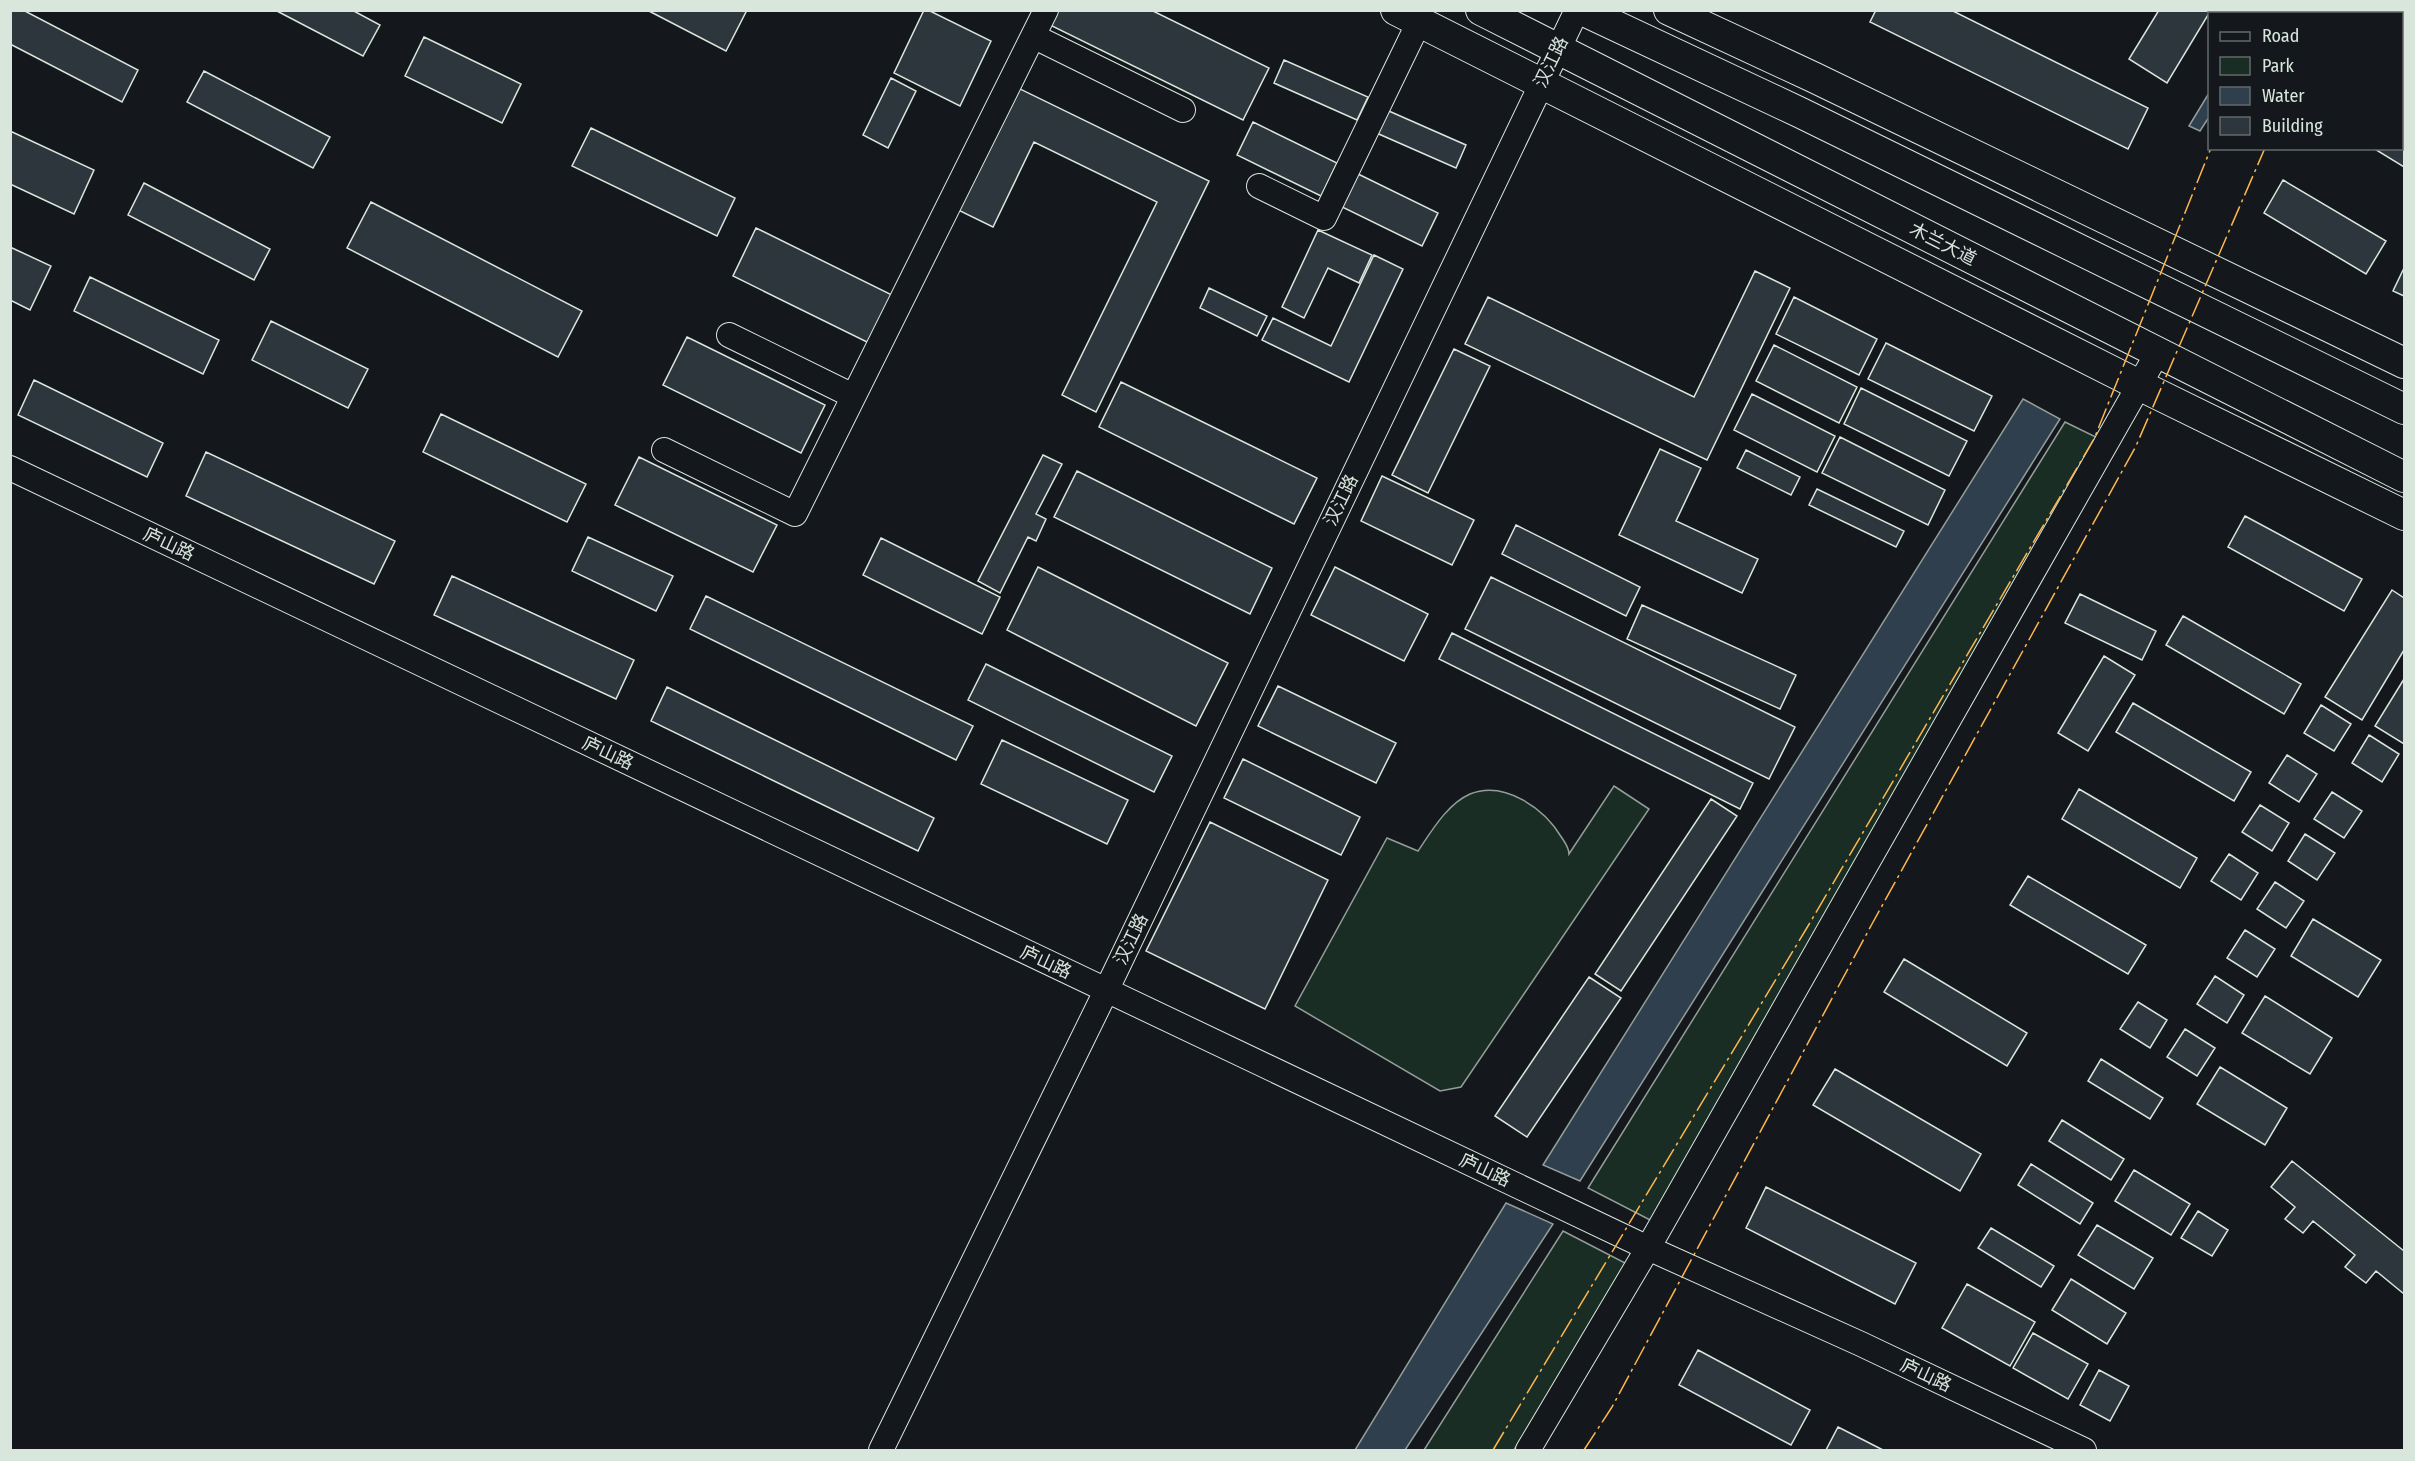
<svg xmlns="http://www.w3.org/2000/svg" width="2415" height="1461" font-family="'Fira Sans Condensed','Noto Sans SC',sans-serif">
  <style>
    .green { fill: #1a2d24; stroke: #939e99; stroke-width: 1.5 }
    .water { fill: #2f3f4d; stroke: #939e99; stroke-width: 1.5 }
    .building { fill: #2c363c; stroke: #d8e6dc; stroke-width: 1.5 }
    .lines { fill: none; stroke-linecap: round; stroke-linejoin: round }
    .minor-casing { stroke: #d8e6dc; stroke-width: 26 }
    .major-casing { stroke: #d8e6dc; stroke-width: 32 }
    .minor { stroke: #14181c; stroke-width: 24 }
    .major { stroke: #14181c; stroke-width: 30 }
    .power { stroke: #ffb74d; stroke-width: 1.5; stroke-dasharray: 21 4.5 3 4.5; stroke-linecap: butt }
    .labels { text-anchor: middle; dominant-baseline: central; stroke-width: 4.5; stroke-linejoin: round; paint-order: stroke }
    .street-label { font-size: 18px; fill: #d8e6dc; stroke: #14181c }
  </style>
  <rect width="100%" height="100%" fill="#14181c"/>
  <path class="green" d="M 2065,422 L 2102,440 L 1652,1221 L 1588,1188 Z
    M 1614,786 L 1649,809 L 1461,1087 L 1440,1091 L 1295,1006 L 1387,838 L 1418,851 C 1431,832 1447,804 1470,794 C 1505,780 1545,809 1562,838 C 1566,844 1569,848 1569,854 Z
    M 1563,1231 L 1627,1264 L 1514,1450 L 1424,1450 Z"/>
  <path class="water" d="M 2209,93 L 2209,117 L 2200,131 L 2189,126 Z
    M 2023,399 L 2060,419 L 1580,1181 L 1543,1165 Z
    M 1506,1203 L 1553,1224 L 1405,1450 L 1355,1450 Z"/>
  <path class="building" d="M 10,10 L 23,10 L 138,70 L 122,102 L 10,44 Z
    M 275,10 L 352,10 L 380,25 L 363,56 Z
    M 647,10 L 747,10 L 726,51 Z
    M 924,10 L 928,10 L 991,41 L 960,106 L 894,73 Z
    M 1057,10 L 1151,10 L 1269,68 L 1243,120 L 1050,25 Z
    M 1876,10 L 1951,10 L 2148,108 L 2128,149 L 1870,22 Z
    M 2159,10 L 2211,10 L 2167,83 L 2129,59 Z
    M 2402,15 L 2404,17 L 2404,61 L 2402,59 Z
    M 424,37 L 521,84 L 502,123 L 405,76 Z
    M 1284,60 L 1368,97 L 1357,120 L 1274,83 Z
    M 204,71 L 330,137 L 313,168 L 187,102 Z
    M 891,78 L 916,91 L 888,148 L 863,135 Z
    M 1014,86 L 1209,181 L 1096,412 L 1062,395 L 1157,202 L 1034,142 L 993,227 L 954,208 Z
    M 1382,108 L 1466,145 L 1456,168 L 1372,131 Z
    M 2402,121 L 2404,122 L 2404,167 L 2373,148 L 2402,148 Z
    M 1253,122 L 1337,163 L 1321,196 L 1237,155 Z
    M 591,128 L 735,198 L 717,236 L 572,166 Z
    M 10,131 L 94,170 L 74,214 L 10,184 Z
    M 1354,172 L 1438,213 L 1422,246 L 1338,205 Z
    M 2283,180 L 2386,241 L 2366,274 L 2264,213 Z
    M 144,183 L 270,249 L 254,280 L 128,215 Z
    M 371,202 L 582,311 L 558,357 L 347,248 Z
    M 756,228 L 894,296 L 871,344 L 733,276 Z
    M 1318,230 L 1372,255 L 1359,283 L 1328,268 L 1304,318 L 1282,307 Z
    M 10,247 L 51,266 L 30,310 L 10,300 Z
    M 1374,255 L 1403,269 L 1349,382 L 1262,340 L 1273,318 L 1331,346 Z
    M 2404,268 L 2404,296 L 2393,291 Z
    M 1755,271 L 1790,288 L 1707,460 L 1465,344 L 1488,297 L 1694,397 Z
    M 90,277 L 219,340 L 203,374 L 74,311 Z
    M 1209,288 L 1267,316 L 1257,336 L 1200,308 Z
    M 1794,297 L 1877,339 L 1859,375 L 1776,334 Z
    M 271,321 L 368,369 L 348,408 L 252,360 Z
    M 687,337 L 825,405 L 801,453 L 663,385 Z
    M 1886,343 L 1992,396 L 1974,431 L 1868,379 Z
    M 1774,345 L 1857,387 L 1839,423 L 1756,381 Z
    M 1454,349 L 1490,366 L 1428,493 L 1392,475 Z
    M 34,380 L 163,443 L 147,477 L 18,415 Z
    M 1121,382 L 1317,478 L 1294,524 L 1099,427 Z
    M 1861,388 L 1967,441 L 1949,476 L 1844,424 Z
    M 1752,394 L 1835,436 L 1817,472 L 1734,430 Z
    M 441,414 L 586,484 L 567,522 L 423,452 Z
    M 1840,437 L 1945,490 L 1928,525 L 1822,473 Z
    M 1660,449 L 1701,468 L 1676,521 L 1758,559 L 1742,593 L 1619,535 Z
    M 1746,450 L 1800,477 L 1791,495 L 1737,468 Z
    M 206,452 L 395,541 L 374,584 L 186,496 Z
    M 1043,455 L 1062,464 L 1036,514 L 1046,519 L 1036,541 L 1028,537 L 1000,593 L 978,581 Z
    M 639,457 L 777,525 L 753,572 L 615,505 Z
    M 1077,471 L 1272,568 L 1250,614 L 1054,517 Z
    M 1382,476 L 1474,520 L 1452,565 L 1361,521 Z
    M 1817,489 L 1904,531 L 1896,547 L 1809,505 Z
    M 2245,516 L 2362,579 L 2344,611 L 2228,547 Z
    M 1516,525 L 1640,587 L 1626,616 L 1502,554 Z
    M 588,537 L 673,576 L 656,611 L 572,571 Z
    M 881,538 L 1000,597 L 982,634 L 863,575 Z
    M 1038,567 L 1228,663 L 1196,726 L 1007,630 Z
    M 1335,567 L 1428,614 L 1404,661 L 1311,615 Z
    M 452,576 L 634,660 L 616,699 L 434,615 Z
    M 1491,577 L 1795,727 L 1769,779 L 1465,629 Z
    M 2392,590 L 2404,598 L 2404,650 L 2362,720 L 2325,697 Z
    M 2080,594 L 2156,631 L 2142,660 L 2065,623 Z
    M 706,596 L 973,726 L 956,760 L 690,629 Z
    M 1642,605 L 1796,675 L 1780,709 L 1627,639 Z
    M 2183,616 L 2301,684 L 2284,714 L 2166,645 Z
    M 1452,633 L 1753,783 L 1740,809 L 1439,659 Z
    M 2104,656 L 2135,675 L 2088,751 L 2058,733 Z
    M 986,664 L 1172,756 L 1154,792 L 968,700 Z
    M 2404,679 L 2404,744 L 2375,726 Z
    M 1278,686 L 1396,743 L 1376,783 L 1258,726 Z
    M 667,687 L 934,818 L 918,851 L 651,721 Z
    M 2133,703 L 2251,772 L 2234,801 L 2116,732 Z
    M 2321,705 L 2351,724 L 2334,751 L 2304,733 Z
    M 2369,735 L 2399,754 L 2382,782 L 2352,763 Z
    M 1002,740 L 1128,800 L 1107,844 L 981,784 Z
    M 2287,755 L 2317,774 L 2299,802 L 2269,783 Z
    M 1243,759 L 1360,817 L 1341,855 L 1224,798 Z
    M 2079,789 L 2197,858 L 2180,888 L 2062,819 Z
    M 2332,792 L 2362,811 L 2344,838 L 2314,819 Z
    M 1711,799 L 1737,816 L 1621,991 L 1595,974 Z
    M 2260,805 L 2289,823 L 2272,851 L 2242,832 Z
    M 1210,822 L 1328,880 L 1265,1009 L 1146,951 Z
    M 2305,834 L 2335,853 L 2317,880 L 2288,861 Z
    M 2229,854 L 2258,873 L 2241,900 L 2211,881 Z
    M 2028,876 L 2146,945 L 2128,974 L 2010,905 Z
    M 2275,882 L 2304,901 L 2286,928 L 2257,909 Z
    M 2313,919 L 2381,960 L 2358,997 L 2291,956 Z
    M 2245,930 L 2275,949 L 2257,977 L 2227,958 Z
    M 1904,959 L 2027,1033 L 2007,1066 L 1884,992 Z
    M 2215,976 L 2244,995 L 2227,1023 L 2197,1004 Z
    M 1589,977 L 1621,998 L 1527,1137 L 1495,1116 Z
    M 2265,996 L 2332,1038 L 2310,1074 L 2242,1033 Z
    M 2138,1002 L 2167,1020 L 2150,1048 L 2120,1029 Z
    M 2185,1029 L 2215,1048 L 2197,1076 L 2167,1057 Z
    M 2101,1059 L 2163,1098 L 2150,1119 L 2088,1081 Z
    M 2220,1067 L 2287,1108 L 2265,1145 L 2197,1104 Z
    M 1835,1069 L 1981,1154 L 1960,1191 L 1813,1105 Z
    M 2062,1120 L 2124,1159 L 2111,1180 L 2049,1141 Z
    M 2292,1161 L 2404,1251 L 2404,1294 L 2376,1271 L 2366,1283 L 2345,1267 L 2355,1255 L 2313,1221 L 2303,1233 L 2285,1219 L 2295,1207 L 2271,1187 Z
    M 2031,1164 L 2093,1203 L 2080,1224 L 2018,1185 Z
    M 2134,1170 L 2190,1204 L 2171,1235 L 2115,1201 Z
    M 1766,1187 L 1916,1263 L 1895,1304 L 1746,1228 Z
    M 2198,1211 L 2228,1230 L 2212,1256 L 2181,1238 Z
    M 2097,1225 L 2153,1258 L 2134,1289 L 2078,1255 Z
    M 1991,1228 L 2054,1266 L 2041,1287 L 1978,1248 Z
    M 2071,1279 L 2126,1313 L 2107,1344 L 2052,1310 Z
    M 1967,1284 L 2035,1322 L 2010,1366 L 1942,1328 Z
    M 2033,1333 L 2088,1364 L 2068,1399 L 2013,1368 Z
    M 1698,1350 L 1810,1410 L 1791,1445 L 1679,1385 Z
    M 2099,1370 L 2129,1386 L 2110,1421 L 2080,1405 Z
    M 1838,1427 L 1883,1450 L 1826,1450 Z"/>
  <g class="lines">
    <g class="minor-casing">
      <path id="minor" d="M 1033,36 L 1183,110
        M 1259,186 L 1324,218 L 1419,22
        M 729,335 L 853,396
        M 664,450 L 795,514 L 1046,10
        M 10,468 L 1648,1248 L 1861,1344 L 2084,1450
        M 881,1450 L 1106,991 L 1577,10
        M 1528,1450 L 1648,1248 L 2158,352"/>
    </g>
    <g class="major-casing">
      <path id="major" d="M 1396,10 L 2139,385 L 2404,515
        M 1481,10 L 2404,477
        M 1582,10 L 1801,113 L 2404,409
        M 1669,10 L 1813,77 L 2404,363"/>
    </g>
    <use href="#minor" class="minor"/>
    <use href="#major" class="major"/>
    <path class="power" d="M 2261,14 L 2262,10
      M 2322,14 L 2324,10
      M 1493,1450 L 1808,926 L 2094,439 L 2211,148
      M 1584,1450 L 1612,1407 L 1872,924 L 2136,446 L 2265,148"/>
  </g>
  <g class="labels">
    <g class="street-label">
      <text transform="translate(1551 62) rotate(-64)">汉江路</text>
      <text transform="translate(1943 244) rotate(27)">木兰大道</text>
      <text transform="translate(1341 500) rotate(-64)">汉江路</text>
      <text transform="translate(169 544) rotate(25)">庐山路</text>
      <text transform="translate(608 753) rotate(25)">庐山路</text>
      <text transform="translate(1131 939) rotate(-64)">汉江路</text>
      <text transform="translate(1046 962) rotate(25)">庐山路</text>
      <text transform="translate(1485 1170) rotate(25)">庐山路</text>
      <text transform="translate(1926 1375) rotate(25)">庐山路</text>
    </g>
  </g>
  <rect width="2415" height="1461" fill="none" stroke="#d8e6dc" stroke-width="24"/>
  <rect x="2208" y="12" width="195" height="138" fill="#14181c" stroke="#626a69" stroke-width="1.5"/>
  <rect x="2220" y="32" width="30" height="9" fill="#14181c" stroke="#626a69" stroke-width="1.5"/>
  <text x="2262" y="42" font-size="18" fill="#d8e6dc">Road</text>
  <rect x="2220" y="57" width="30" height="18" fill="#1a2d24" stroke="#626a69" stroke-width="1.5"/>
  <text x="2262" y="72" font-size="18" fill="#d8e6dc">Park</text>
  <rect x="2220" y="87" width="30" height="18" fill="#2f3f4d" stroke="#626a69" stroke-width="1.5"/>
  <text x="2262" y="102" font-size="18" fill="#d8e6dc">Water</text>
  <rect x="2220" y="117" width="30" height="18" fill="#2c363c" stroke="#626a69" stroke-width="1.5"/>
  <text x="2262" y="132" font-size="18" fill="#d8e6dc">Building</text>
</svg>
